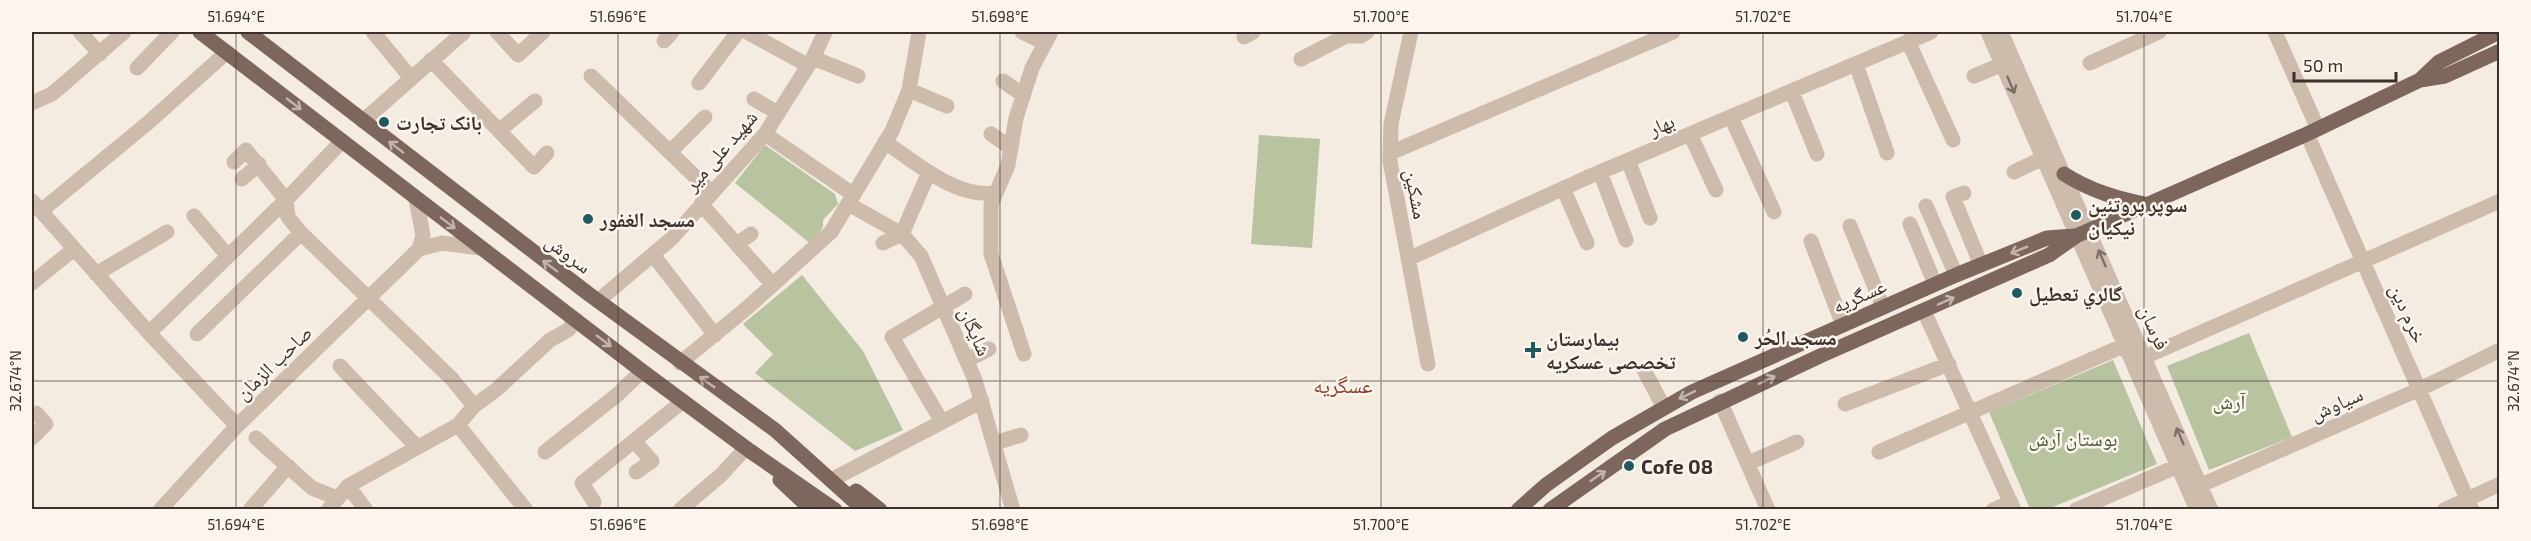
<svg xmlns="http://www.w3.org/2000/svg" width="2531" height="541" font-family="'Exo 2','Noto Naskh Arabic',sans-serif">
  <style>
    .green { fill: #b8c4a0 }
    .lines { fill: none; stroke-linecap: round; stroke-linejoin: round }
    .minor { stroke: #cdbbac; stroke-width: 15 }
    .major { stroke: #7d675c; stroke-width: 15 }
    .oneway { stroke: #7d6f65 }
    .oneway2 { stroke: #c2b5ac }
    .ticks { fill: none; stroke: #3b302b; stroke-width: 1.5; stroke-opacity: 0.45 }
    .poi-dot { fill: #1f5a5e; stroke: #fbf5ee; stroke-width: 2 }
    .labels { text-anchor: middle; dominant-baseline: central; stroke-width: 5; stroke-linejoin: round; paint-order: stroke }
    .poi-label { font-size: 20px; font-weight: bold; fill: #3b302b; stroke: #fbf5ee; text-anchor: start }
    .street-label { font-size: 20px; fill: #3b302b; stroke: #fbf5ee }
    .park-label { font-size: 20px; fill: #4a5a2e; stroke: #fbf5ee }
    .neighbourhood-label { font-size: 21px; fill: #8c3b22; stroke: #fbf5ee }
    .neatline { fill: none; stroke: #3b302b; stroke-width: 2 }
    .ticks-label { font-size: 15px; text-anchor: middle; fill: #3b302b }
  </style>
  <rect width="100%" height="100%" fill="#f4ebe1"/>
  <path class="green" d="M 1259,135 L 1320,139 L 1312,248 L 1251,244 Z
    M 765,145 L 835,194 L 838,204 L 823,220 L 823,227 L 811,244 L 735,183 Z
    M 802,275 L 863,351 L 903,430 L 855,451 L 755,373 L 773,354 L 743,324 Z
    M 2249,333 L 2292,437 L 2209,470 L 2167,366 Z
    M 2113,360 L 2157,464 L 2048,509 L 2030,509 L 1989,412 Z"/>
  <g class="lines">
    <path class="minor" d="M 80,32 L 100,54
      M 373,32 L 411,78
      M 497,32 L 518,55 L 543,32
      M 747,32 L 807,65
      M 1022,32 L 1045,43
      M 1411,32 L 1391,124 L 1390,161 L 1428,364
      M 1988,32 L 2197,510
      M 2001,32 L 2211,510
      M 2275,32 L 2318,129
      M 1244,37 L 1253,32
      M 664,41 L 672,32
      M 1908,41 L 1953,140
      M 813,58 L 858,76
      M 1301,59 L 1346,36 L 1361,36 L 1367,32
      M 431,60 L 534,167 L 547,153
      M 2090,63 L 2159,32
      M 1856,64 L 1887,153
      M 137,68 L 172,32
      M 591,76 L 711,192
      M 1974,76 L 2010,61
      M 1003,81 L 1023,95
      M 699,83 L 738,32
      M 909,90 L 947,106
      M 1792,92 L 1817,154
      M 754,99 L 778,113
      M 32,103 L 52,94 L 124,32
      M 1731,117 L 1774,212
      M 363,121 L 464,32
      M 500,130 L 535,101
      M 765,134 L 854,195
      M 991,134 L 1011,148
      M 1690,134 L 1716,190
      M 2307,134 L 2472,510
      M 885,142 C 918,164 955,198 996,193
      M 670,152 L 705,117
      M 1390,153 L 1673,32
      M 1628,160 L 1650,218
      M 234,162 L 246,150 L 286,200 L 288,217 L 301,233 L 452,379 L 474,406
      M 1600,172 L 1626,240
      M 2014,172 L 2043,158
      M 242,179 L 259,164
      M 1563,188 L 1587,243
      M 1964,193 L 1953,197 L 1981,265
      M 32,201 L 149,333 L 237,426
      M 701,204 L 773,285
      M 850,205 L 902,234 L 921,256 L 975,380 L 1013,510
      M 1926,206 L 1956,275
      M 41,211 L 149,122 L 227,52
      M 194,216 L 228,256
      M 1910,224 L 1935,284
      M 1850,226 L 1883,307
      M 1811,241 L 1843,325
      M 883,243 L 902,234 L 929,172
      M 737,244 L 751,234
      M 419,249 L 442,243 L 480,248
      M 653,255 L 715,335
      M 1408,259 L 1586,178 L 1931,32
      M 96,274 L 167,232
      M 32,283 L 74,249
      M 598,301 L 671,239 L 765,134 L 813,58 L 825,32
      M 1924,311 L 2014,510
      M 149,333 L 286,200 L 342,141
      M 197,334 L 301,233
      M 1024,354 L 991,254 L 991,205 L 1008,165 L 1016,118 L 1032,68 L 1051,32
      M 967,360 L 989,349
      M 2138,360 L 2500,201
      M 680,363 L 747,308 L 831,232 L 892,131 L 909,90 L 919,32
      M 340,366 L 417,447
      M 1644,370 L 1663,406
      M 1720,401 L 1768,510
      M 1845,404 L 1949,364
      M 942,422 L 892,337 L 965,294
      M 458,425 L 526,510
      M 32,438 L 46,424 L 36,413
      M 256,438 L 312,488 L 337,498
      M 634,441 L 652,461 L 636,472
      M 995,443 L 1021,435
      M 545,452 L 617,395 L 642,371
      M 1879,452 L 2132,342
      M 1748,463 L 1797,442
      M 837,477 L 982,401
      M 348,486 L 366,510
      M 2192,489 L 2420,389 L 2500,350
      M 594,502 L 582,483 L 683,401
      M 160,510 L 237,426 L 419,249 L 423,235 L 416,199
      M 250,510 L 288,466
      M 328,510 L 348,486 L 458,425 L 474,406 L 496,390 L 550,340 L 568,330 L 576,320
      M 680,510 L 721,475 L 746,448
      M 1993,510 L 2011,502
      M 2076,510 L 2187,462
      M 2444,510 L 2500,484"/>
    <path class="major" d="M 200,32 L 642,371 L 750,451 L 835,510
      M 248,32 L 590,295 L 775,430 L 864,510
      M 2420,80 L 2439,62 L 2499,32
      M 2064,174 C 2091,191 2118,199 2149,205
      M 780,480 L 812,510
      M 856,491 L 880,510
      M 1518,510 L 1546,485 L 1612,438 L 1692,392 L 1956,275 L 2047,238 L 2074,236
      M 1550,510 L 1665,429 L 1820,356 L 2049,255 L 2076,236 L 2307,134 L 2420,80 L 2445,76 L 2500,51"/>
  </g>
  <defs><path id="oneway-shaft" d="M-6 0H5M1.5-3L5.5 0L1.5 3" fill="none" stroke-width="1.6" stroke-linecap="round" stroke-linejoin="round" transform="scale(1.5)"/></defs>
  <g class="oneway">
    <use href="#oneway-shaft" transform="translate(2011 85) rotate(67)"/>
    <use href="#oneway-shaft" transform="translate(2102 258) rotate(-113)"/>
    <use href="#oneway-shaft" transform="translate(2180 436) rotate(-113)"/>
  </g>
  <g class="oneway2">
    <use href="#oneway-shaft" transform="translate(294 104) rotate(38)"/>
    <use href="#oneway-shaft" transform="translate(396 147) rotate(-142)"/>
    <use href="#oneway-shaft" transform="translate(448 223) rotate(37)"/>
    <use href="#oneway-shaft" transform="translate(2019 250) rotate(158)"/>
    <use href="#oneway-shaft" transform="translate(550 266) rotate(-143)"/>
    <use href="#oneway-shaft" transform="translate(1946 301) rotate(-24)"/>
    <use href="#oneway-shaft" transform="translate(604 341) rotate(37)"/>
    <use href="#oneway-shaft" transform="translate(1767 380) rotate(-25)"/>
    <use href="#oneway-shaft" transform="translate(707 382) rotate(-145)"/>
    <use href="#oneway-shaft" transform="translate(1687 395) rotate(154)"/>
    <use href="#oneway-shaft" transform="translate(1598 476) rotate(-34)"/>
  </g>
  <path class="ticks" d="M 236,32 L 236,510M 618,32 L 618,510M 1000,32 L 1000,510M 1381,32 L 1381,510M 1763,32 L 1763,510M 2144,32 L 2144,510M 32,381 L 2500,381"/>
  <g class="poi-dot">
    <circle cx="384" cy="122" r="6"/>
    <circle cx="2076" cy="215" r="6"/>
    <circle cx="588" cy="219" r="6"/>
    <circle cx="2017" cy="293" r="6"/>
    <circle cx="1743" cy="337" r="6"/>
    <path d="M1530 341h6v6h6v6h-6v6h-6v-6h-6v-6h6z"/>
    <circle cx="1629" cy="466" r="6"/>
  </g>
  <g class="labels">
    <g class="poi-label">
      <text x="396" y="122">بانک تجارت</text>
      <text x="2088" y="204">سوپر پروتئین<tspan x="2088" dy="23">نیکیان</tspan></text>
      <text x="600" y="219">مسجد الغفور</text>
      <text x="2029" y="293">گالري تعطيل</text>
      <text x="1755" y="337">مسجد الحُر</text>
      <text x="1546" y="338">بیمارستان<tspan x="1546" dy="23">تخصصی عسکریه</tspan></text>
      <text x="1641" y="466">Cofe 08</text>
    </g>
    <g class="street-label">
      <text transform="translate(1661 124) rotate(-23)">بهار</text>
      <text transform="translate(720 150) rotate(-49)">شهید علی میر</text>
      <text transform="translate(1417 194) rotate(79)">مشکین</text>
      <text transform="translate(569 253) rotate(37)">سروش</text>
      <text transform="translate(1859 295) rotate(-24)">عسگریه</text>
      <text transform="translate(2409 313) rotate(66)">خرم دین</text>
      <text transform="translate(2155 327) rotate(66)">فرسان</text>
      <text transform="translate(976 331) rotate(66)">شایگان</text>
      <text transform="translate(273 362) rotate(-44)">صاحب الزمان</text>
      <text transform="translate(2336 403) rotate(-24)">سیاوش</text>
    </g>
    <g class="park-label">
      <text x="2229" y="401">آرش</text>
      <text x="2073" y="438">بوستان آرش</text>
    </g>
    <g class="neighbourhood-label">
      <text x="1343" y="384">عسگریه</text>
    </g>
  </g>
  <rect width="2531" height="541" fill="none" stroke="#fbf5ee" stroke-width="66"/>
  <path d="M2294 72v9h102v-9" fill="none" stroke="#3b302b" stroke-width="3"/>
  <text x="2303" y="72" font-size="18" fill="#3b302b" stroke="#fbf5ee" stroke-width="4.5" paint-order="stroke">50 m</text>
  <rect x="33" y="33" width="2465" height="475" class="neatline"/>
  <g class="ticks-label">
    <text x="236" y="22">51.694°E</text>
    <text x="618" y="22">51.696°E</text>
    <text x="1000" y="22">51.698°E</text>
    <text x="1381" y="22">51.700°E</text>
    <text x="1763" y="22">51.702°E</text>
    <text x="2144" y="22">51.704°E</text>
    <text transform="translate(16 381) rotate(-90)" y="5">32.674°N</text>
    <text transform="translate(2514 381) rotate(-90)" y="5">32.674°N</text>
    <text x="236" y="530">51.694°E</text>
    <text x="618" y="530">51.696°E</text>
    <text x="1000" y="530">51.698°E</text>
    <text x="1381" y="530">51.700°E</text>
    <text x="1763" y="530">51.702°E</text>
    <text x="2144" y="530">51.704°E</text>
  </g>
</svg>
